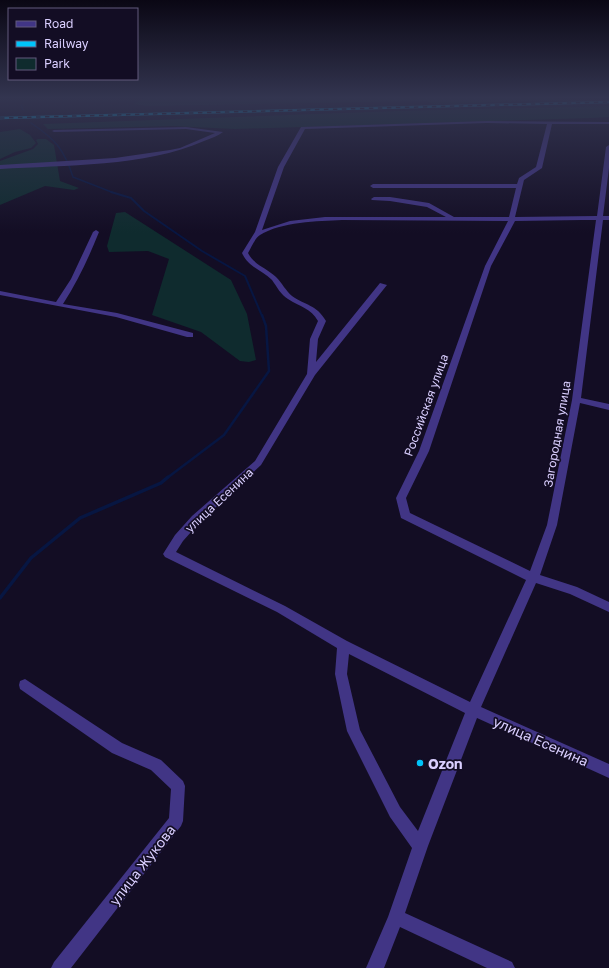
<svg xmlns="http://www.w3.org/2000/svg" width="609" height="968" font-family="'Golos Text',sans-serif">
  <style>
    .green { fill: #0f2b2e }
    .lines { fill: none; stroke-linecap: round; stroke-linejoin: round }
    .stream-far3 { stroke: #071642; stroke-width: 1.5 }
    .stream-far2 { stroke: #071642; stroke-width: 2 }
    .stream-far1 { stroke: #071642; stroke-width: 2.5 }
    .stream { stroke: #071642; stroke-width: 3.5 }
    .minor { fill: #413585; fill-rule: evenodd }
    .rail-casing { stroke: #00c4fa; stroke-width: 2.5 }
    .rail { stroke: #130d24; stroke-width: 1.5; stroke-dasharray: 4.5; stroke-linecap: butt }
    .poi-dot { fill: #00c4fa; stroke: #130d24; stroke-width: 1.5 }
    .labels { text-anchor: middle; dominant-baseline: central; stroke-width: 3.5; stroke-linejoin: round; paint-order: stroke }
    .street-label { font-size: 12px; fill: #dacfff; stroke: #130d24 }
    .near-street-label { font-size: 14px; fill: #dacfff; stroke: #130d24 }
    .near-poi-label { font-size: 14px; font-weight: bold; fill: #dacfff; stroke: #130d24; text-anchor: start }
  </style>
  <rect width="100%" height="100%" fill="#130d24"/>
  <path class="green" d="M 144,98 L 555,98 L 561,100 L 435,104 L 424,101 L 147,106 L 134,104 Z
    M 609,106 L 609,117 L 591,118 L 235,129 L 173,126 L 48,129 L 43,124 L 398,111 Z
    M 20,129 L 30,135 L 36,143 L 31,148 L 15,152 L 0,159 L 0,132 Z
    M 38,139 L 46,139 L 54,145 L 60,181 L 79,188 L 74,190 L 45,186 L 0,205 L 0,161 L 33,149 L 38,144 L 36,140 Z
    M 125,212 L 231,280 L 247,314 L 256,360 L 249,362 L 240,361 L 201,332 L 152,315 L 169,259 L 148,251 L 109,252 L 107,246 L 116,213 Z"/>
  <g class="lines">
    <path class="stream-far3" d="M 21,105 L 23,110
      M 31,123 C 55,139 64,149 73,177 L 114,193"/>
    <path class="stream-far2" d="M 111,192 L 131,198 L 144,211 L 202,251 L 245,276 L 262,316"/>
    <path class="stream-far1" d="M 167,478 L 224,435 L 269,371 L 266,326 L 262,315"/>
    <path class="stream" d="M 0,598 L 31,558 L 80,518 L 161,483 L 168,477"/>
    <path class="minor" d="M 487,121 L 609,122 L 609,124 L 552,124 L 542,168 L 524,180 L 515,217 L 597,216 L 606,147 L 609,145 L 609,168 L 603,216 L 609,216 L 609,220 L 603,220 L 581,398 L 609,404 L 609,410 L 580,403 L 557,525 L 540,575 L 577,587 L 609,602 L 609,612 L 570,594 L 536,583 L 481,707 L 609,764 L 609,778 L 477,718 L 428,846 L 405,913 L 512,962 L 515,968 L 487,968 L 400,927 L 384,968 L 366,968 L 388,917 L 412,848 L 390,817 L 347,731 L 335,674 L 337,648 L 277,612 L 165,557 L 163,554 L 175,535 L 192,516 L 255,461 L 307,374 L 310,339 L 318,321 C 311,308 300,307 288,299 C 281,295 277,287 272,280 C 262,270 248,267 242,253 L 255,232 L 278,167 L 301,127 ZM 487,123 L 547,124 L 536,167 L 519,178 L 517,184 L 373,184 L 370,186 L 373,188 L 516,188 L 509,217 L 454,217 L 429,203 L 390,197 L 374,197 L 371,199 L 372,200 L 390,201 L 427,207 L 446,217 L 325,217 L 290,221 L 262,230 L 284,167 L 305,129 ZM 342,220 L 508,221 L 485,266 L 419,451 L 396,498 L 401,518 L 526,580 L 470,702 L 347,641 L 285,606 L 176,552 L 183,541 L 200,522 L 261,465 L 315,375 L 387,285 L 380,283 L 316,362 L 318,339 L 326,321 C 316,304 306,306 292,296 C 286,291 282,283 276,277 C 267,268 254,265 248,253 C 251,248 255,238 260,235 C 281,222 318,221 342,220 ZM 582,220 L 596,220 L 572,400 L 547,525 L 530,571 L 410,513 L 406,498 L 429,451 L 491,266 L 515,221 ZM 349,654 L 465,713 L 418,831 L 400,807 L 360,730 L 347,674 Z
      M 186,127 L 223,132 C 218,136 211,138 204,141 C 145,167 65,165 0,169 L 0,165 L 115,158 L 170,150 L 180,148 L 215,133 L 186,129 L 54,132 L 52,131 L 54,130 Z
      M 96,230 L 99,232 C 89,257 78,281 63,304 L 117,313 L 193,333 L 193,337 L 187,337 L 116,317 L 0,295 L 0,291 L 56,302 L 71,279 L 93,232 Z
      M 25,679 L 122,743 L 161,760 L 183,781 L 185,786 L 183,821 L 181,826 L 71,968 L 51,968 L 54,962 L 169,818 L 171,789 L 151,770 L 112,753 L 20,689 L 19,685 L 20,681 Z"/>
    <g class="rail-casing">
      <path id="rail" d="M 0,118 L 609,102"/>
    </g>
    <use href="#rail" class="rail"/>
  </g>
  <linearGradient id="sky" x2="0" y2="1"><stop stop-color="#0a0714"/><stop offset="0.42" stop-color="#333550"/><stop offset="1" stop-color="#333550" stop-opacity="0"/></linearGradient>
  <rect width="609" height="233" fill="url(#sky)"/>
  <circle class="poi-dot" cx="420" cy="763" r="4"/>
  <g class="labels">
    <g class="street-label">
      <text transform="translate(426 405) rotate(-70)">Российская улица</text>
      <text transform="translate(557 434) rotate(-80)">Загородная улица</text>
      <text transform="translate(219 500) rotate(-43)">улица Есенина</text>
    </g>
    <g class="near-street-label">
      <text transform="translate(541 741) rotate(24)">улица Есенина</text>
      <text transform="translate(142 865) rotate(-52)">улица Жукова</text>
    </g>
    <g class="near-poi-label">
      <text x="428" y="763">Ozon</text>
    </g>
  </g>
  <rect x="8" y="8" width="130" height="72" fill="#130d24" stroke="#635b7c"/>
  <rect x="16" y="21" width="20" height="6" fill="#413585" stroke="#635b7c"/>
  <text x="44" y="28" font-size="12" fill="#dacfff">Road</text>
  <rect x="16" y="41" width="20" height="6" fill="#00c4fa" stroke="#635b7c"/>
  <text x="44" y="48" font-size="12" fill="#dacfff">Railway</text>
  <rect x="16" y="58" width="20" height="12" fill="#0f2b2e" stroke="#635b7c"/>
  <text x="44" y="68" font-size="12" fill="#dacfff">Park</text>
</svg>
